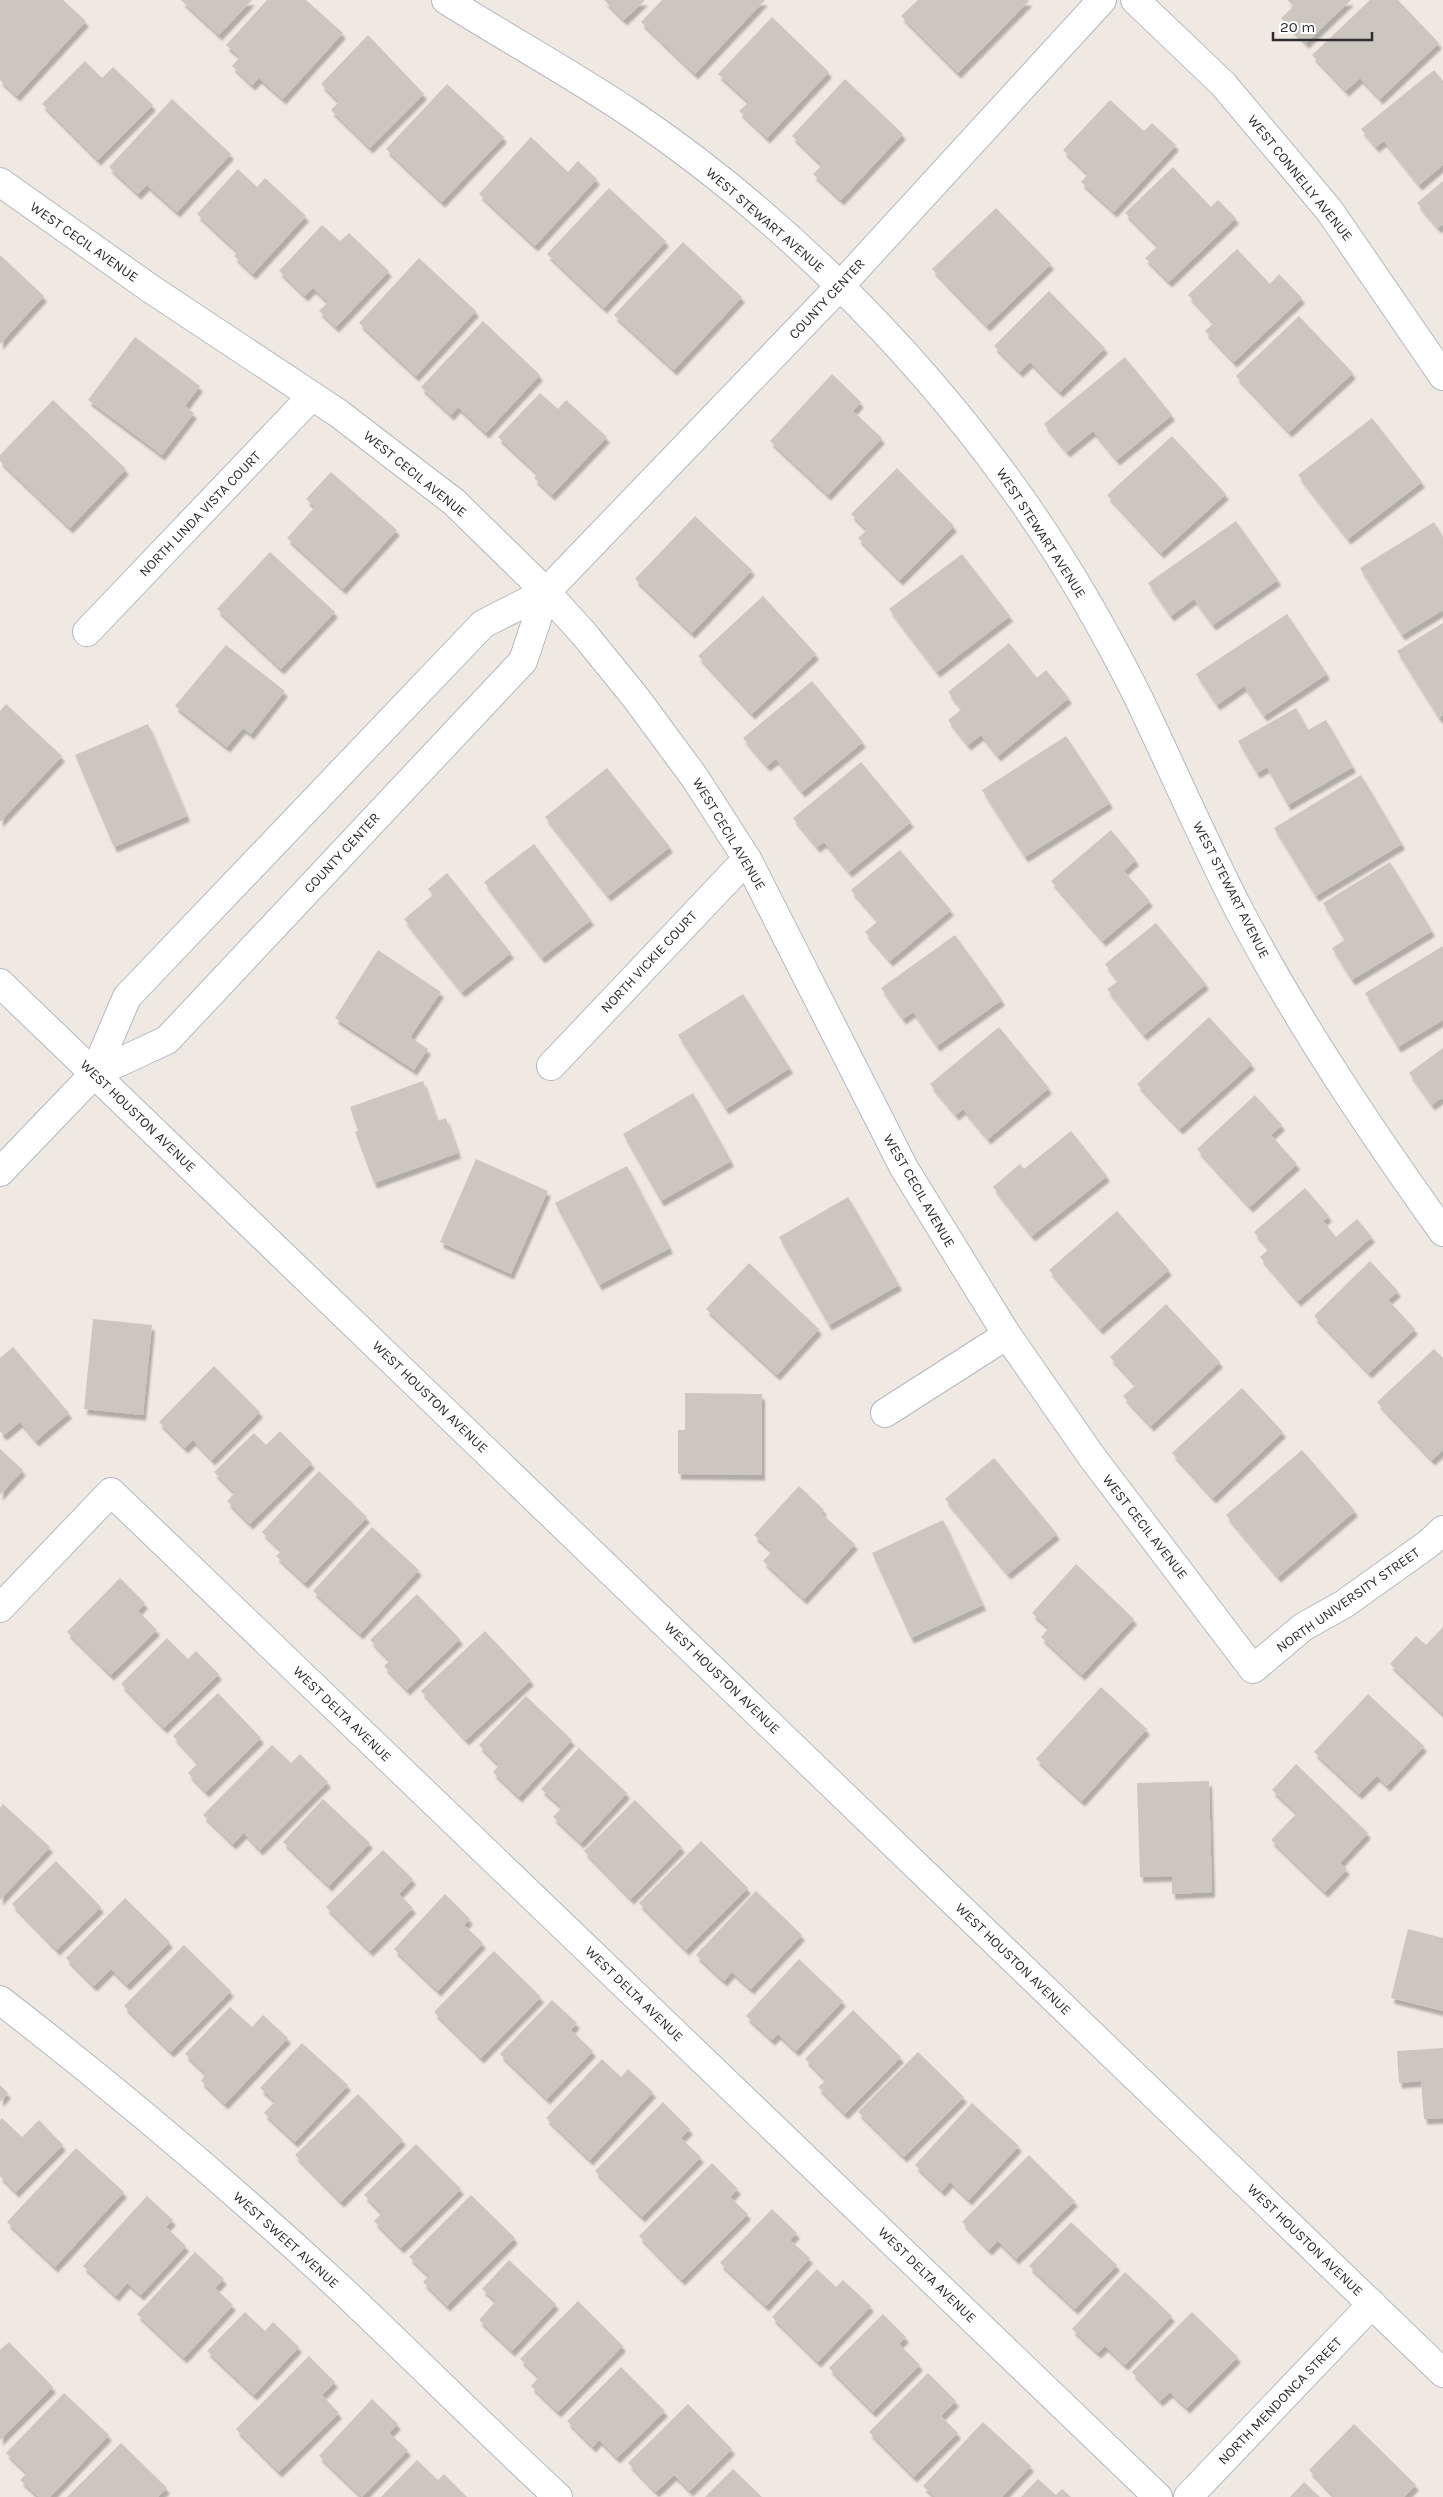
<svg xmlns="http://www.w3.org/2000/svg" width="1443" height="2497" font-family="Karla,sans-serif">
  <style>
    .building { fill: #cbc7bf; filter: url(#shadow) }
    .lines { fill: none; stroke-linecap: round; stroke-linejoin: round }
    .street-casing { stroke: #b4b7c1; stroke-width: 30 }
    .secondary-casing { stroke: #b4b7c1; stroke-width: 30 }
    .street { stroke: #fff; stroke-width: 28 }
    .secondary { stroke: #fff; stroke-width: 28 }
    .labels { text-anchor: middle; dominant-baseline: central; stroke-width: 4; stroke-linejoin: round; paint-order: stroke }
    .street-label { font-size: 14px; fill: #2e2e2e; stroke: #fff }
  </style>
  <defs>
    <filter id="shadow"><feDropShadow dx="3" dy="5.5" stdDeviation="1" flood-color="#0004"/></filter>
  </defs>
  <rect width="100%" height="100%" fill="#efe9e1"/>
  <path class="building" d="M 0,0 L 63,0 L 86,21 L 17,96 L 0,80 Z
    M 181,0 L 252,0 L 219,35 Z
    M 267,0 L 306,0 L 343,33 L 283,99 L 259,78 L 252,85 L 232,66 L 240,57 L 226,45 Z
    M 604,0 L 645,0 L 624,20 Z
    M 662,0 L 765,0 L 695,74 L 641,22 Z
    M 918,0 L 1028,0 L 1029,1 L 958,73 L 901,16 Z
    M 1287,0 L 1351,0 L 1306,43 L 1281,18 L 1294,6 Z
    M 1370,0 L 1398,0 L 1439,43 L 1380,99 L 1360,78 L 1346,91 L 1312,55 Z
    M 772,17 L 829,72 L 767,138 L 739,111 L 749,102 L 718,74 Z
    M 368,35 L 424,94 L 370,148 L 331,110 L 339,102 L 321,84 Z
    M 85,61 L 102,78 L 113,67 L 153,105 L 98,160 L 42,104 Z
    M 1434,70 L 1443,81 L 1443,165 L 1419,185 L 1384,141 L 1376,147 L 1361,129 Z
    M 845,79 L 903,134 L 841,200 L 813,174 L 822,165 L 792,136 Z
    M 447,84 L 504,137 L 442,202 L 386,149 Z
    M 172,99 L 231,154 L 177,212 L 147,185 L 138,194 L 109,167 Z
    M 1110,100 L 1144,131 L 1152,123 L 1176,145 L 1114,212 L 1081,182 L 1088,174 L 1063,150 Z
    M 531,137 L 568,172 L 578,161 L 597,179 L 535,246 L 479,194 Z
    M 1173,167 L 1211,207 L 1218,200 L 1236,218 L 1169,282 L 1145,258 L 1158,246 L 1125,213 Z
    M 238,169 L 257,187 L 265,178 L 306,216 L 253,274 L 234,256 L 238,252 L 197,214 Z
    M 1443,181 L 1443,224 L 1438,228 L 1417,203 Z
    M 609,188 L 666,241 L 604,308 L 547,254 Z
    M 996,208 L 1051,264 L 987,326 L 932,269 Z
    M 322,225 L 340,241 L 349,233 L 389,271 L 336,327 L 319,311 L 328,302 L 313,288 L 305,296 L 279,271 Z
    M 683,242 L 742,297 L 674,370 L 614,315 Z
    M 1237,249 L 1270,284 L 1279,274 L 1302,298 L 1234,362 L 1205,331 L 1214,323 L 1188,295 Z
    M 0,255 L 44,296 L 0,344 Z
    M 419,258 L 476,311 L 416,376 L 359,323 Z
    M 1049,291 L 1105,348 L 1060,392 L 1030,362 L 1020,372 L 994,346 Z
    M 1299,316 L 1353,373 L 1289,432 L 1236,376 Z
    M 483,321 L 540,375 L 486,433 L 458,407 L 451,415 L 421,387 Z
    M 135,337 L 200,386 L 185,406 L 194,413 L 162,455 L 88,400 Z
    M 1125,357 L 1172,415 L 1117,460 L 1093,431 L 1067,452 L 1044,424 Z
    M 832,374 L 861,402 L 853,411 L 882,438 L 828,495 L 770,441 Z
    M 540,393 L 558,409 L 566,400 L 607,437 L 552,495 L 534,478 L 538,474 L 498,437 Z
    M 53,400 L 126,469 L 70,528 L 0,461 L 0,455 Z
    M 1372,418 L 1422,482 L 1348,539 L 1298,475 Z
    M 1172,436 L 1226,494 L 1161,553 L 1107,495 Z
    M 897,468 L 954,526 L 900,580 L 858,538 L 867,530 L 851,514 Z
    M 331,472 L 397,530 L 343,589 L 287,538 L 315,507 L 306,499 Z
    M 695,516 L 752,570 L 692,633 L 635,579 Z
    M 1236,521 L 1278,580 L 1213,625 L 1194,599 L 1171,616 L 1148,583 Z
    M 1434,522 L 1443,537 L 1443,610 L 1402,635 L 1360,568 Z
    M 270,552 L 335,612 L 281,669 L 217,609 Z
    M 962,554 L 1010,616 L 937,672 L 889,609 Z
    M 763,596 L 816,654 L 752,714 L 698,656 Z
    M 1287,614 L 1327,674 L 1264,716 L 1244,686 L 1217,705 L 1196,674 Z
    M 1443,623 L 1443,715 L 1439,718 L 1397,651 Z
    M 1009,643 L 1037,678 L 1046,670 L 1069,698 L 998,756 L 981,735 L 968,745 L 948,720 L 962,709 L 948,692 Z
    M 226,645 L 285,691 L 251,734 L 243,728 L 227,747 L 175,706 Z
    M 812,681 L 863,742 L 802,792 L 776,759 L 767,766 L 743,738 Z
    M 6,704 L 62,756 L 0,822 L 0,711 Z
    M 1296,708 L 1308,730 L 1326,720 L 1353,767 L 1288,805 L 1267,767 L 1257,773 L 1238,741 Z
    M 148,724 L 187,816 L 114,847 L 75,755 Z
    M 1066,736 L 1110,803 L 1025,857 L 982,790 Z
    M 861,762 L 911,822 L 849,872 L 824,842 L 817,847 L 793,818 Z
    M 607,768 L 670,847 L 608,896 L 545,817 Z
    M 1361,775 L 1402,844 L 1316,896 L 1274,828 Z
    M 1111,830 L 1136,860 L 1124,871 L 1150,901 L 1103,941 L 1051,881 Z
    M 534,844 L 591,920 L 542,958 L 484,882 Z
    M 900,850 L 951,910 L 890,961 L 865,932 L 878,921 L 851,890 Z
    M 1390,862 L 1432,931 L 1352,980 L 1332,948 L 1345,940 L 1323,903 Z
    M 447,873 L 511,953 L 462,992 L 404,919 L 433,895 L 428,889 Z
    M 1156,923 L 1206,984 L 1144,1035 L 1107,989 L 1118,981 L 1105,964 Z
    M 955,935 L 1002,1000 L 937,1046 L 913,1012 L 903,1019 L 881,988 Z
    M 1443,946 L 1443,1020 L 1398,1047 L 1365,993 Z
    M 378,950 L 441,992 L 410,1037 L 428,1049 L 414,1070 L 335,1018 Z
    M 743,994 L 790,1068 L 726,1109 L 678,1035 Z
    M 1209,1017 L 1252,1064 L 1180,1129 L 1137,1084 Z
    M 999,1027 L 1049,1088 L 988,1139 L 963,1109 L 956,1115 L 930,1084 Z
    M 1443,1048 L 1443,1100 L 1441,1098 L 1432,1105 L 1409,1073 Z
    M 423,1081 L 437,1121 L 446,1118 L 458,1153 L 374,1183 L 355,1132 L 358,1131 L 350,1107 Z
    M 693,1093 L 731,1161 L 661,1201 L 623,1134 Z
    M 1255,1095 L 1282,1125 L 1271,1135 L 1297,1164 L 1250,1207 L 1197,1149 Z
    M 1071,1131 L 1107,1176 L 1032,1236 L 993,1187 L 1020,1164 L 1024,1169 Z
    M 476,1159 L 548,1191 L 511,1274 L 440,1242 Z
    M 627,1166 L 670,1248 L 599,1285 L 555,1203 Z
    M 1305,1188 L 1329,1216 L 1323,1221 L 1336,1237 L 1357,1219 L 1372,1237 L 1298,1301 L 1260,1257 L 1269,1249 L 1254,1232 Z
    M 848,1197 L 899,1285 L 829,1325 L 779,1237 Z
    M 1117,1211 L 1169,1270 L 1100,1329 L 1049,1270 Z
    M 1370,1261 L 1398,1291 L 1388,1300 L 1415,1329 L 1369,1373 L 1314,1316 Z
    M 749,1263 L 819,1329 L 777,1375 L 706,1309 Z
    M 1166,1304 L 1220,1362 L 1151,1426 L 1123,1396 L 1136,1385 L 1110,1357 Z
    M 93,1319 L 152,1325 L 143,1415 L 84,1409 Z
    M 13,1347 L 69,1413 L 36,1441 L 20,1422 L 4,1435 L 0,1431 L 0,1358 Z
    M 1434,1349 L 1443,1358 L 1443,1450 L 1432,1460 L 1377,1402 Z
    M 214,1366 L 260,1412 L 212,1460 L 193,1440 L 185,1448 L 159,1422 Z
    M 1242,1388 L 1283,1432 L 1213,1498 L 1172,1453 Z
    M 685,1393 L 762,1394 L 762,1475 L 678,1474 L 678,1430 L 685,1430 Z
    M 280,1431 L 312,1463 L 250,1524 L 227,1501 L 235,1493 L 214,1472 L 254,1433 L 266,1445 Z
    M 0,1449 L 23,1470 L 0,1495 Z
    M 1302,1450 L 1355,1511 L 1278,1577 L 1226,1515 Z
    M 994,1458 L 1057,1534 L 1008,1574 L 945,1499 Z
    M 319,1471 L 367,1517 L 305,1583 L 276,1556 L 282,1551 L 262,1532 Z
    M 799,1486 L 824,1510 L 821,1513 L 855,1544 L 804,1599 L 763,1561 L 772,1551 L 754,1535 Z
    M 943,1520 L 983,1605 L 911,1638 L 872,1553 Z
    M 372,1527 L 419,1570 L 360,1634 L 313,1591 Z
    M 1076,1564 L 1134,1619 L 1082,1675 L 1041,1637 L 1049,1628 L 1032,1613 Z
    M 120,1578 L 145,1603 L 138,1611 L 157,1630 L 111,1675 L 67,1632 Z
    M 417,1594 L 460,1639 L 407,1690 L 384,1666 L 390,1661 L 370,1640 Z
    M 1443,1627 L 1443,1714 L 1390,1664 L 1416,1636 L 1426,1645 Z
    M 485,1631 L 531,1680 L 466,1740 L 421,1691 Z
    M 167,1638 L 188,1659 L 196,1651 L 219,1674 L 164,1728 L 121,1684 Z
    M 1101,1687 L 1147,1729 L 1082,1801 L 1036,1759 Z
    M 218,1693 L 261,1738 L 206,1792 L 188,1773 L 198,1763 L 173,1736 Z
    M 1368,1694 L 1424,1746 L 1387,1786 L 1377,1776 L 1359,1794 L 1314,1752 Z
    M 526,1696 L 572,1740 L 519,1797 L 493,1772 L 499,1765 L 479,1745 Z
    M 272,1745 L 291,1763 L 300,1754 L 328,1782 L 260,1850 L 244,1833 L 233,1844 L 203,1815 Z
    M 579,1748 L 627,1793 L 581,1843 L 553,1817 L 562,1807 L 541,1789 Z
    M 1296,1764 L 1368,1833 L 1340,1863 L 1347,1869 L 1325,1892 L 1271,1840 L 1297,1813 L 1272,1790 Z
    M 1209,1781 L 1212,1892 L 1172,1894 L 1172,1876 L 1140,1877 L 1137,1783 Z
    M 323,1799 L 370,1843 L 329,1886 L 283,1842 Z
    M 635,1800 L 682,1847 L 631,1899 L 584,1851 Z
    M 3,1804 L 50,1847 L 0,1900 L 0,1808 Z
    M 701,1841 L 748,1888 L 686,1950 L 639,1903 Z
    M 383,1850 L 413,1879 L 399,1894 L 413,1908 L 370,1951 L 326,1907 Z
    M 56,1861 L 101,1907 L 57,1950 L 12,1904 Z
    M 756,1891 L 802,1935 L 751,1989 L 732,1972 L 724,1981 L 696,1955 Z
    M 445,1894 L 470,1919 L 464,1925 L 483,1943 L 438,1991 L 394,1949 Z
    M 125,1898 L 170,1942 L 127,1985 L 111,1969 L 94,1986 L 66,1958 Z
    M 1408,1929 L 1443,1938 L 1443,2011 L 1391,1998 Z
    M 184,1945 L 231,1991 L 171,2052 L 124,2006 Z
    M 494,1951 L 541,1997 L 481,2058 L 434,2012 Z
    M 799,1959 L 843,2001 L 796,2051 L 778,2034 L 772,2040 L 746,2016 Z
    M 552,2000 L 577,2023 L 571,2030 L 593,2051 L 547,2099 L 500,2054 Z
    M 230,2007 L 252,2027 L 263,2015 L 288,2038 L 225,2104 L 201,2081 L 206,2074 L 185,2054 Z
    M 853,2010 L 901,2057 L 845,2114 L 818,2087 L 826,2080 L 805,2059 Z
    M 302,2043 L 348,2085 L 295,2142 L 264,2113 L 275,2101 L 260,2088 Z
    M 1443,2048 L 1443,2118 L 1424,2119 L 1421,2081 L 1399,2083 L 1397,2051 Z
    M 918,2052 L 964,2097 L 904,2157 L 858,2112 Z
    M 602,2059 L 621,2077 L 628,2069 L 653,2092 L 590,2160 L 546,2118 Z
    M 0,2085 L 8,2093 L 0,2102 Z
    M 358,2094 L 403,2140 L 341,2202 L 295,2155 Z
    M 663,2102 L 690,2129 L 681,2138 L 701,2157 L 642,2217 L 595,2171 Z
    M 972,2103 L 1019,2146 L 969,2200 L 950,2182 L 942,2191 L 915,2165 Z
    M 2,2118 L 22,2137 L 39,2120 L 63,2145 L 16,2192 L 0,2176 L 0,2120 Z
    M 416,2144 L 461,2189 L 401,2248 L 374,2221 L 382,2213 L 364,2195 Z
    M 76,2148 L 124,2192 L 55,2267 L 7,2222 Z
    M 1029,2155 L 1075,2201 L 1016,2259 L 998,2241 L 989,2250 L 962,2222 Z
    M 712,2163 L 738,2189 L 730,2197 L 748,2214 L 682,2280 L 639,2236 Z
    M 471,2195 L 515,2238 L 447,2306 L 423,2282 L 429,2276 L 409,2257 Z
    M 147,2196 L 173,2220 L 166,2227 L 186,2246 L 141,2295 L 127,2283 L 116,2296 L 83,2266 Z
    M 772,2209 L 797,2233 L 790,2240 L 810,2258 L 766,2306 L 720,2263 Z
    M 1071,2222 L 1117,2265 L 1075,2309 L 1029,2266 Z
    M 195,2252 L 224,2279 L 215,2288 L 233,2305 L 184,2358 L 137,2314 Z
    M 509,2260 L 556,2304 L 512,2351 L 479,2320 L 496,2301 L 482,2289 Z
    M 817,2269 L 836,2287 L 843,2280 L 871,2306 L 818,2362 L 772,2317 Z
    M 1125,2272 L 1172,2316 L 1125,2365 L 1105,2346 L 1098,2353 L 1072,2329 Z
    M 578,2301 L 623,2346 L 558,2412 L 531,2386 L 539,2377 L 520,2359 Z
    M 245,2312 L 265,2331 L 273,2322 L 299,2347 L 254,2395 L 207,2351 Z
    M 1192,2312 L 1238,2357 L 1187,2408 L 1170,2392 L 1160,2401 L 1132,2372 Z
    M 883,2314 L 906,2337 L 899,2344 L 920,2365 L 873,2412 L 829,2368 Z
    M 9,2342 L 53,2387 L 0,2440 L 0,2350 Z
    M 309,2356 L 335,2382 L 322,2395 L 339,2413 L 279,2472 L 236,2429 Z
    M 621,2367 L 665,2411 L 617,2458 L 599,2440 L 593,2447 L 567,2421 Z
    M 928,2373 L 956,2401 L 941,2416 L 958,2433 L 914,2477 L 869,2432 Z
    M 64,2393 L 109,2435 L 50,2497 L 39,2497 L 20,2480 L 27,2473 L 6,2453 Z
    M 372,2399 L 398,2424 L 389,2433 L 408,2450 L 362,2497 L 319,2456 Z
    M 688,2404 L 732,2449 L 690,2491 L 674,2475 L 656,2492 L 628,2463 Z
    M 983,2422 L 1031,2466 L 1002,2497 L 935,2497 L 923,2486 Z
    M 1354,2424 L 1416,2485 L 1404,2497 L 1335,2497 L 1309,2470 Z
    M 121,2443 L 167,2488 L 158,2497 L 67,2497 Z
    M 417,2460 L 438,2480 L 444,2474 L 467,2497 L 381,2497 Z
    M 733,2469 L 762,2497 L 705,2497 Z
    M 1038,2479 L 1056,2495 L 1062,2489 L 1071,2497 L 1021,2497 Z
    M 1304,2482 L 1320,2497 L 1290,2497 Z"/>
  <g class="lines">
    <g class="street-casing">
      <path id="street" d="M 446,0 C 508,39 572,74 633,115 C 774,210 909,344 1009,482 C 1058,549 1101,623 1138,697 C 1172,768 1203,840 1239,910 C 1298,1023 1369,1128 1443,1232
        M 1135,0 L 1223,84 L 1329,210 L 1443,376
        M 0,182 L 151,289 L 338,413 L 454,502 L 546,592 L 584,634 L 636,698 L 695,778 L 747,859 L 904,1168 L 1007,1335 L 1092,1457 L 1253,1669 L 1303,1627 L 1344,1604 L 1428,1544 L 1443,1530
        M 87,632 L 312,396
        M 551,1066 L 747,859
        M 885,1413 L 1007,1335
        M 0,1608 L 111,1492 L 1158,2497
        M 0,2000 C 118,2091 231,2187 340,2288 C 413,2357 484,2428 558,2497
        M 1188,2497 L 1372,2304"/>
    </g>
    <g class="secondary-casing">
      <path id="secondary" d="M 0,983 L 1443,2373
        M 94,1074 L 167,1040 L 523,661 L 546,592
        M 0,1172 L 94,1074 L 127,997 L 483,624 L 546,592 L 840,286 L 1102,0"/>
    </g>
    <use href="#street" class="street"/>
    <use href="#secondary" class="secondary"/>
  </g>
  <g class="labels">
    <g class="street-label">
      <text transform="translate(1300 178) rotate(51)">WEST CONNELLY AVENUE</text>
      <text transform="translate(765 220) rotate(41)">WEST STEWART AVENUE</text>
      <text transform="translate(84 242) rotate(35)">WEST CECIL AVENUE</text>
      <text transform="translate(827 299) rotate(-47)">COUNTY CENTER</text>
      <text transform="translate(415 474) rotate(39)">WEST CECIL AVENUE</text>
      <text transform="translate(200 514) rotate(-46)">NORTH LINDA VISTA COURT</text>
      <text transform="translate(1041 533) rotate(57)">WEST STEWART AVENUE</text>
      <text transform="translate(729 834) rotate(59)">WEST CECIL AVENUE</text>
      <text transform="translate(342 853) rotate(-47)">COUNTY CENTER</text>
      <text transform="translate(1231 890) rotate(63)">WEST STEWART AVENUE</text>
      <text transform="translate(649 962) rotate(-47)">NORTH VICKIE COURT</text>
      <text transform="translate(138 1116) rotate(44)">WEST HOUSTON AVENUE</text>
      <text transform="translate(919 1191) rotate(60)">WEST CECIL AVENUE</text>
      <text transform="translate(430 1397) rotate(44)">WEST HOUSTON AVENUE</text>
      <text transform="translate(1145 1527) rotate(52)">WEST CECIL AVENUE</text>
      <text transform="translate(1348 1600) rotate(-35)">NORTH UNIVERSITY STREET</text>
      <text transform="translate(722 1678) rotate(44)">WEST HOUSTON AVENUE</text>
      <text transform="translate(342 1714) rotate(44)">WEST DELTA AVENUE</text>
      <text transform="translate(1013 1959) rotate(44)">WEST HOUSTON AVENUE</text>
      <text transform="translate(634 1994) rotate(44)">WEST DELTA AVENUE</text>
      <text transform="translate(286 2240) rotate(42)">WEST SWEET AVENUE</text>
      <text transform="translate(1305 2240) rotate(44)">WEST HOUSTON AVENUE</text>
      <text transform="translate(927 2275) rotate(44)">WEST DELTA AVENUE</text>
      <text transform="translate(1280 2401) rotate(-46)">NORTH MENDONCA STREET</text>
    </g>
  </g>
  <path d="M1273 32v8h99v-8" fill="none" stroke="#2e2e2e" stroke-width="2.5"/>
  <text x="1280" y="32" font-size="15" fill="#2e2e2e" stroke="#ffffff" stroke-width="4" paint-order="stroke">20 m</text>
</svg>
